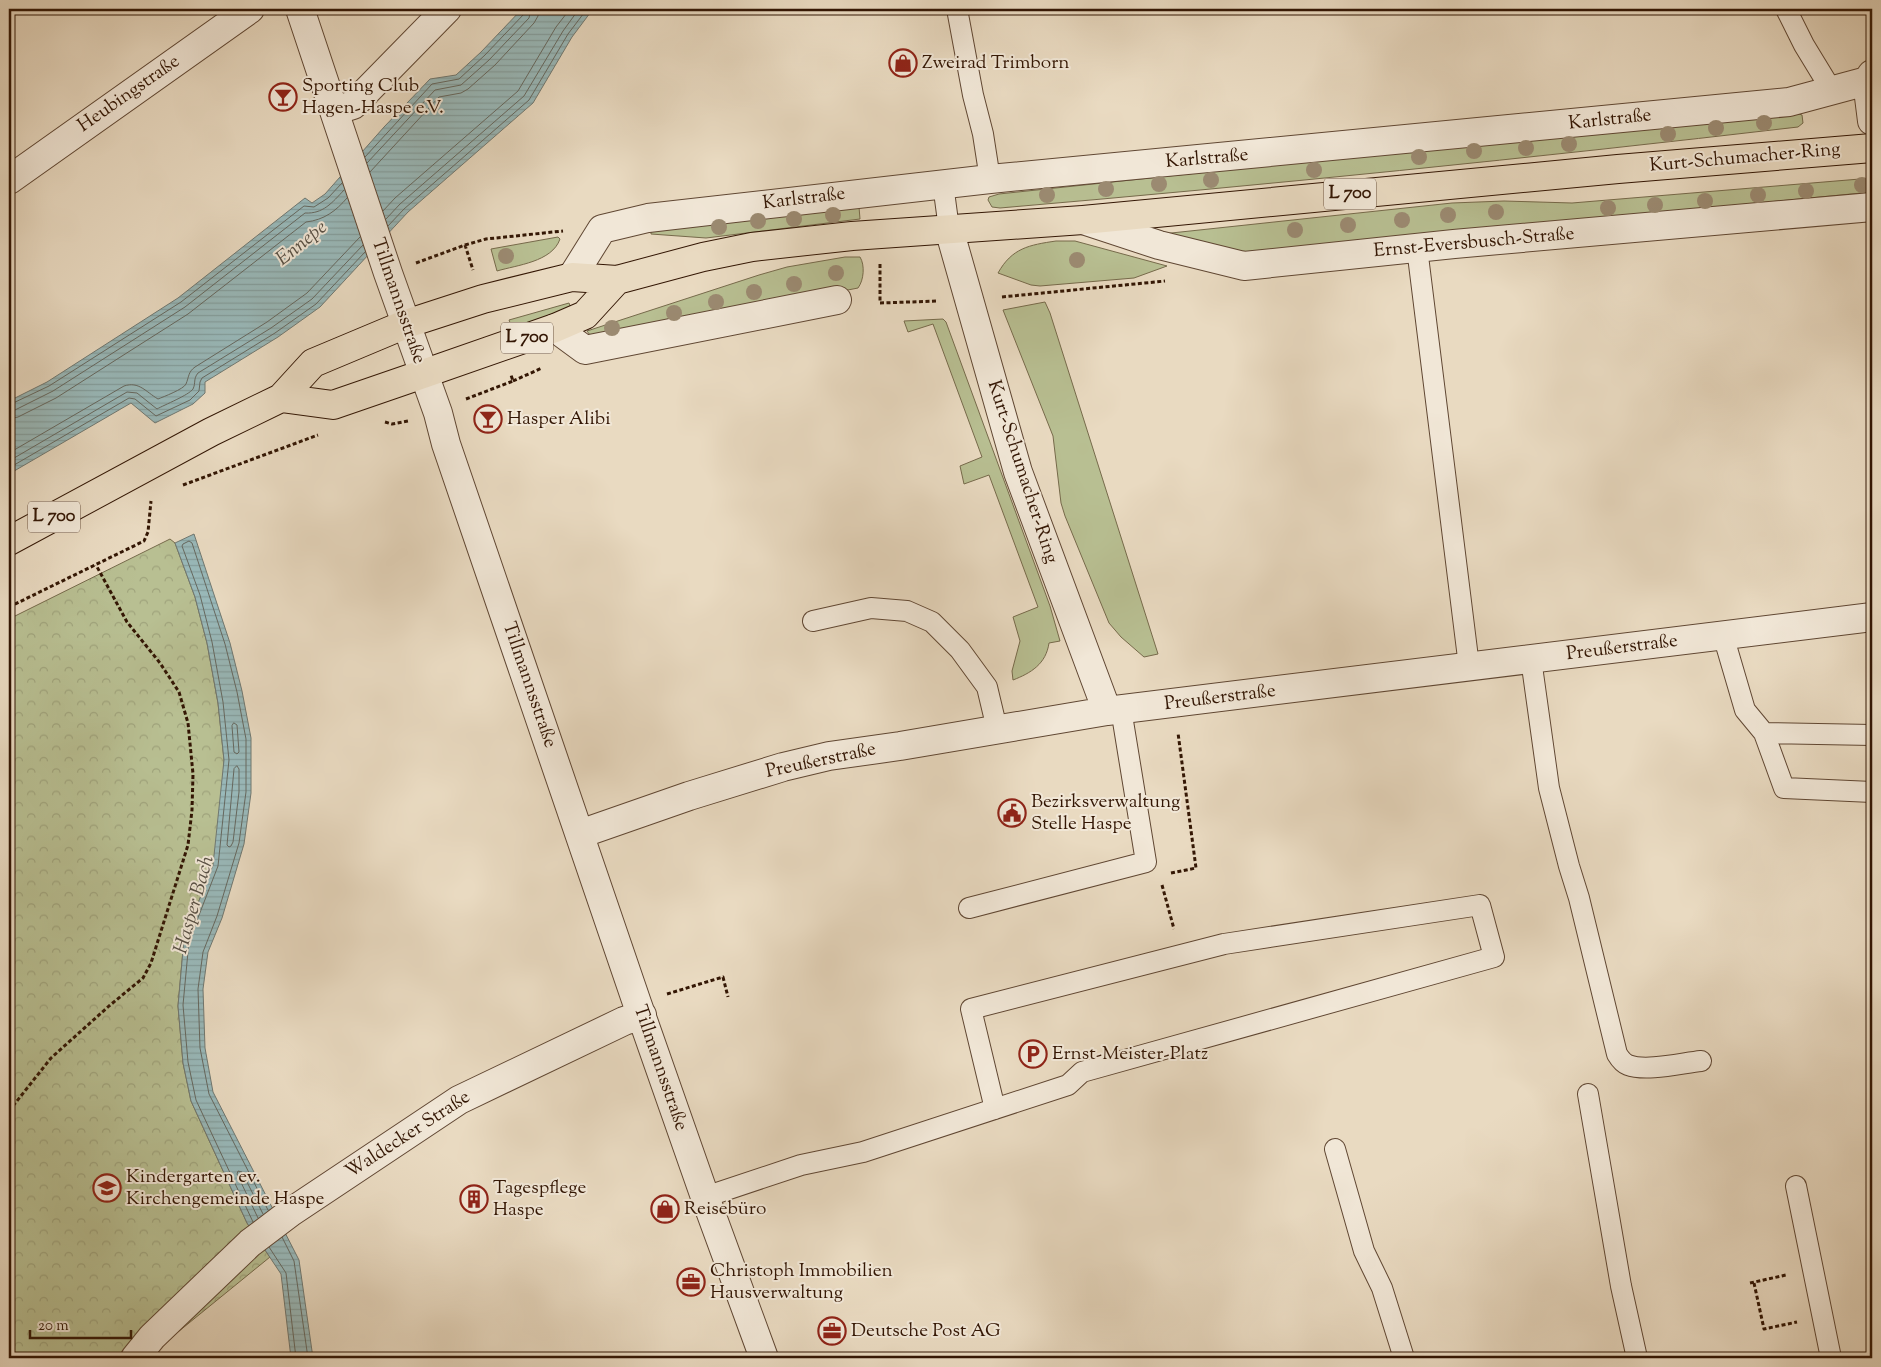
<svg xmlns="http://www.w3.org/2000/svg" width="1881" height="1367" font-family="'Sorts Mill Goudy',serif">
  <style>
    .green { fill: #b8bf92; stroke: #766a4b }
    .park { fill: url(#park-crowns); stroke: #766a4b }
    .water { fill: url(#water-rules); stroke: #707871 }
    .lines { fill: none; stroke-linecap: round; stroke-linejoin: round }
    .shore { stroke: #66685f; stroke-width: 1 }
    .lane-casing { stroke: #604733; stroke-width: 22 }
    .street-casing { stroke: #604733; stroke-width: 30 }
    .primary-casing { stroke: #331604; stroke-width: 30 }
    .path { stroke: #331604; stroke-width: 3; stroke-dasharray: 4 2.5; stroke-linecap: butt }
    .lane { stroke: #f1e7d7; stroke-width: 20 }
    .street { stroke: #f1e7d7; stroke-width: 28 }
    .primary { stroke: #e9dac1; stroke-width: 28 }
    .tree { fill: #9b8a71 }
    .labels { text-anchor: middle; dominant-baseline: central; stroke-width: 4; stroke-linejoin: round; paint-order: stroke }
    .shield { fill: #f1e7d7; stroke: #6c5543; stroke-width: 1 }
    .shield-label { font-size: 18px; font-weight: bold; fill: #331604 }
    .poi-label { font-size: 19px; fill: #331604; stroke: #f1e7d7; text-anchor: start }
    .street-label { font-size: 19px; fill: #331604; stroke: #f1e7d7 }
    .water-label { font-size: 20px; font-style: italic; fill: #574f44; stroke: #f1e7d7 }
  </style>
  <defs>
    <pattern id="park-crowns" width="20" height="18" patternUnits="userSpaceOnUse" patternTransform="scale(1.25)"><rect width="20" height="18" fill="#b8bf92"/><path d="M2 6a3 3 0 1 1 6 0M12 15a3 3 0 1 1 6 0" fill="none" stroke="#9fa37c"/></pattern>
    <pattern id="water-rules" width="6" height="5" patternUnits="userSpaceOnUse" patternTransform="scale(1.25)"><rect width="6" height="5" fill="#99b9ba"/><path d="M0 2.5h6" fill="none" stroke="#849e9e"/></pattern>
  </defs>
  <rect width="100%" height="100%" fill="#e9dac1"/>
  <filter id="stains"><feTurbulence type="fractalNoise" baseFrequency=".004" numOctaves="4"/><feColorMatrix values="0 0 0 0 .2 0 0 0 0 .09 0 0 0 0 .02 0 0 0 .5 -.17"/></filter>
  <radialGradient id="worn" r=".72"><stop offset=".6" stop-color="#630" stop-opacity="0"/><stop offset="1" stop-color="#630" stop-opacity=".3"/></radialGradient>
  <path class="green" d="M 1796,113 L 1802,115 L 1803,123 L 1798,127 C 1533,158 1267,185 1000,208 L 992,207 L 988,200 L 989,197 L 999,194 L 1443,147 Z
    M 1872,178 L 1872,192 L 1249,252 L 1238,252 L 1162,234 L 1452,203 L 1504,201 L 1572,203 Z
    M 859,207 L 860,219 L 706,238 L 651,234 L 651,229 Z
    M 558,237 L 560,239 C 552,262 517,265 497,271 L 491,249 Z
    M 1056,241 L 1075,241 L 1167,266 L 1134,278 L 1040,286 L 1031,285 L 998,273 C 1012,248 1029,245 1056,241 Z
    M 845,257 L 860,257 C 865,265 864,280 858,288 L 597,339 L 593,339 L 587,331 L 759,275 L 787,267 Z
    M 1045,302 L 1050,313 L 1158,654 L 1144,657 L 1121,637 L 1109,623 L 1065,516 L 1061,503 L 1053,436 L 1003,310 Z
    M 569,303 L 572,311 L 513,330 L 509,320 Z
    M 943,319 L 946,322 L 1050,606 L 1060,641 L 1049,643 C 1046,664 1031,673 1013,680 L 1012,671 L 1020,641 L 1013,617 L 1038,607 L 989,475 L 964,484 L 960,466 L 982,457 L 933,324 L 908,332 L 904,321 Z"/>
  <path class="park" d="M 170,539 L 175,543 L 195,597 L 207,643 L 218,703 L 224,760 L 221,814 L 213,865 L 184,939 L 178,1006 L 183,1063 L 191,1101 L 247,1223 L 270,1257 L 146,1358 L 9,1358 L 9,619 Z"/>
  <path class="water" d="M 522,9 L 593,9 L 572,37 L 533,103 L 408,212 L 320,307 L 278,337 L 205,382 L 205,393 L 193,404 L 155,423 L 131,403 L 9,474 L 9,401 L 47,382 L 178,298 L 305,198 L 312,203 L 325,194 L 384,127 L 430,79 L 456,75 L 481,52 Z
    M 194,534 L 230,643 L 242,691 L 251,738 L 251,793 L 244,844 L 222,918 L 208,952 L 203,989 L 205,1048 L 213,1092 L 299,1260 L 313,1358 L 291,1358 L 281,1274 L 247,1223 L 191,1101 L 183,1063 L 178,1006 L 184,939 L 213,865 L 224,760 L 218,703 L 207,643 L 195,597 L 175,543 Z"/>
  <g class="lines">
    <path class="shore" d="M 365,157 L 432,84 L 459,79 L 485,55 L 524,14 L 525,9
      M 367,163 L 435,90 L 461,85 L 489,60 L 529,18 L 531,9
      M 370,172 L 439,97 L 461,93 L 468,89 L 495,65 L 534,23 L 538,16 L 539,9
      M 383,211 L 395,198 L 518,91 L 556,27 L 570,9
      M 386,219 L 400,204 L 524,96 L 563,31 L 579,9
      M 388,226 L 404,209 L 529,100 L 568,34 L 587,9
      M 9,405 L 49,386 L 181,302 L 304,206 L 314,207 L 328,198 L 342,183
      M 9,412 L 15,410 L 53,391 L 185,307 L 305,213 C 323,214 332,203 344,190
      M 9,419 L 18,417 L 56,398 L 188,314 L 306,222 C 324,220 336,211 347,198
      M 9,453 L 124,386 C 139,381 146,392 158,399 C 163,397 184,389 186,384 C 189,377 188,372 195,367 L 267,322 L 307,293 L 360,237
      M 9,461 L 127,392 L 137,393 L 157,409 C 164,405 189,395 193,389 C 196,383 193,379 198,373 L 271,328 L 312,299 L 363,245
      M 9,468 L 129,398 L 135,399 L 156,416 L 190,400 L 199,391 L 200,382 L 202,378 L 275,333 L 316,304 L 365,252
      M 234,723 L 237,725 L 239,752 L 237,754 L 234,752 L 232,726 Z
      M 237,766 L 239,769 L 239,792 L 233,842 L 231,846 L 229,847 L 227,845 L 234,769 Z
      M 258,1218 L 237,1174 L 238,1171 L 242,1172 L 263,1214
      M 253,1222 L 196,1100 L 188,1062 L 183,1005 L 189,941 L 218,866 L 229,760 L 223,702 L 212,642 L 200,595 L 182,546 L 183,544 L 189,541 L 192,543 L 225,644 L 237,692 L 246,739 L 246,792 L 239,843 L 217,916 L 203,952 L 198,989 L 200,1048 L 209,1094 L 268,1210
      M 282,1237 L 294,1261 L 308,1358
      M 269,1247 L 286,1273 L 296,1358"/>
    <g class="lane-casing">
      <path id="lane" d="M 957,9 L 973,95 L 983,134 L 990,179
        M 1786,9 L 1804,45 L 1832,91
        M 943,184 L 949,229
        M 1417,248 L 1469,666
        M 813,621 L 871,608 L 907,611 L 932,622 L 960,650 L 987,687 L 997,729
        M 1723,635 L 1745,710 L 1764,733 L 1872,735
        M 1531,659 L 1549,788 L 1569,866 L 1579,898 L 1617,1054 C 1620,1059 1623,1063 1628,1065 C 1646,1072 1682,1063 1701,1061
        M 1764,733 L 1784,788 L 1872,792
        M 969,908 L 1146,862 L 1121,709
        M 1588,1094 L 1621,1286 L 1637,1358
        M 1335,1149 L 1364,1251 L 1382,1288 L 1404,1358
        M 1796,1186 L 1831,1358
        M 705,1197 L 801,1165 L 863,1152 L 1068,1085 L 1082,1072 L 1494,957 L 1480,905 L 1224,944 L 971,1009 L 995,1109"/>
    </g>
    <g class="street-casing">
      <path id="street" d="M 300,9 L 388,273 L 438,413 L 446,444 L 637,1003 L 705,1197 L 764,1358
        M 1867,81 L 1872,121
        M 334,111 L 353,105 L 447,9
        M 9,180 L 250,9
        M 1083,220 L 1159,245 L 1244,266 L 1454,244 L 1872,207
        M 949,229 L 1018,472 L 1107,711
        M 572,277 L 602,229 L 648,218 L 990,179 L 1789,102 L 1867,81 L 1872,74
        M 555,328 L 585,350 L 837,300
        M 580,834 L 689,796 L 783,767 L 829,756 L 900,746 L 1107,711 L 1872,617
        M 135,1358 L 152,1337 L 250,1243 L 291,1212 L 459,1100 L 624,1021 L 642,1015"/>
    </g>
    <g class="primary-casing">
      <path id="primary" d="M 281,398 L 333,405 L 423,374 L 555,328 L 585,315 L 617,280
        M 9,541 L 211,432 L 281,398 L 313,363 L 406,324 L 483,299 L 572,277 L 617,280 L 703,257 L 752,247 L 852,236 L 1083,220 L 1618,169 L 1872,148"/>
    </g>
    <path class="path" d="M 465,245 L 486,239 L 563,231
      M 416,263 L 465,245 L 473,270
      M 880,264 L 880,303 L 938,301
      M 1002,297 L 1165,281
      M 513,381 L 542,368
      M 466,399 L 513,381 L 511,375
      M 385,422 L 392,424 L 408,421
      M 183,485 L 318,435
      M 9,607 L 144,541 L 148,532 L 151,501
      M 1171,873 L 1196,868 L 1178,733
      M 1162,885 L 1174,929
      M 667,994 L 723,977 L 728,997
      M 9,1111 L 51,1058 L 109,1006 L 143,978 L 151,963 L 188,845 L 192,810 L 193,774 L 188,723 L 179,692 L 160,663 L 127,622 L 96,565
      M 1750,1283 L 1786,1275
      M 1754,1283 L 1764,1329 L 1797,1322"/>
    <use href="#lane" class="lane"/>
    <use href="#street" class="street"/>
    <use href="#primary" class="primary"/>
  </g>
  <g class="tree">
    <circle cx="1764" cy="123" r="8"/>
    <circle cx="1716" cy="128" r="8"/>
    <circle cx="1668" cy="134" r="8"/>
    <circle cx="1569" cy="144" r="8"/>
    <circle cx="1526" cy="148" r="8"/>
    <circle cx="1474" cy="151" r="8"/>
    <circle cx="1419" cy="157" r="8"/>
    <circle cx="1314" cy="170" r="8"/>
    <circle cx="1211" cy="180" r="8"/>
    <circle cx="1159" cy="184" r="8"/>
    <circle cx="1862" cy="185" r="8"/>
    <circle cx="1106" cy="189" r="8"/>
    <circle cx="1806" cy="191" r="8"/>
    <circle cx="1047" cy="195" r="8"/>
    <circle cx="1758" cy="195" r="8"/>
    <circle cx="1705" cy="201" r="8"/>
    <circle cx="1655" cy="205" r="8"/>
    <circle cx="1608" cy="208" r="8"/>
    <circle cx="1496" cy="212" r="8"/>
    <circle cx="833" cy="215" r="8"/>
    <circle cx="1448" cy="215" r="8"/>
    <circle cx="794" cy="219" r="8"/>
    <circle cx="1402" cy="220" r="8"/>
    <circle cx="758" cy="221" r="8"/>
    <circle cx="1348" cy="225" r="8"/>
    <circle cx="719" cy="227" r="8"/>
    <circle cx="1295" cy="230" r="8"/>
    <circle cx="506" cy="256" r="8"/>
    <circle cx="1077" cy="260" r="8"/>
    <circle cx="836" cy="273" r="8"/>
    <circle cx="794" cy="284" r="8"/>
    <circle cx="754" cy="292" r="8"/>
    <circle cx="716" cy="302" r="8"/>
    <circle cx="674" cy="313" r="8"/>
    <circle cx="612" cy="328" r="8"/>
  </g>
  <defs>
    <g id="shop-ring" transform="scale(1.4375)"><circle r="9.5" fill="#f1e7d7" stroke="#8f2418" stroke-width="1.5"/><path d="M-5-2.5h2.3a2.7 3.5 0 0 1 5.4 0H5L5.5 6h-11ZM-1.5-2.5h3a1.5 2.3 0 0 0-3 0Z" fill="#8f2418"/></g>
    <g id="bar-ring" transform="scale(1.4375)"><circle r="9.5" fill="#f1e7d7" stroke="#8f2418" stroke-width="1.5"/><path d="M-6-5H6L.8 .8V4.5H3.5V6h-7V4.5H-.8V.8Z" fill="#8f2418"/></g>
    <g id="civic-ring" transform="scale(1.4375)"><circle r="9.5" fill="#f1e7d7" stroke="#8f2418" stroke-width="1.5"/><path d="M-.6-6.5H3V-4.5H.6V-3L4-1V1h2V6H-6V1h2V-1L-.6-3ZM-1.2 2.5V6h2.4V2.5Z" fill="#8f2418"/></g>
    <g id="parking-ring" transform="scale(1.4375)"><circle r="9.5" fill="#f1e7d7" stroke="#8f2418" stroke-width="1.5"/><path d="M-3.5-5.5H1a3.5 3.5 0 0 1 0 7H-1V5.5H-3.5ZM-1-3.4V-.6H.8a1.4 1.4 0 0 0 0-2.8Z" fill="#8f2418"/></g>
    <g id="school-ring" transform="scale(1.4375)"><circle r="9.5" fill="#f1e7d7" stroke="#8f2418" stroke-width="1.5"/><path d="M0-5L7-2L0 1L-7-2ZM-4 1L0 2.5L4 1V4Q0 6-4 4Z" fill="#8f2418"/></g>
    <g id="building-ring" transform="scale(1.4375)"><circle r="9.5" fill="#f1e7d7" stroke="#8f2418" stroke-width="1.5"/><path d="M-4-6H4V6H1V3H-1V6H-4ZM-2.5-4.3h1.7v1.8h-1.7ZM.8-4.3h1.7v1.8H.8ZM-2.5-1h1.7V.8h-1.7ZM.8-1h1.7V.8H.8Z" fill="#8f2418"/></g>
    <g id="office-ring" transform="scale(1.4375)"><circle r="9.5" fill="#f1e7d7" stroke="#8f2418" stroke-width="1.5"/><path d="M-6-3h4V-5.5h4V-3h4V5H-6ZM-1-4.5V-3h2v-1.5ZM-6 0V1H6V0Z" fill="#8f2418"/></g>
  </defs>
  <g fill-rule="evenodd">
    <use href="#shop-ring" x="903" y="63"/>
    <use href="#bar-ring" x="283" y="97"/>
    <use href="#bar-ring" x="488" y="419"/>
    <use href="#civic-ring" x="1012" y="813"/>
    <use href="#parking-ring" x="1033" y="1054"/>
    <use href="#school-ring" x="107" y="1188"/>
    <use href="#building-ring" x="474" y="1199"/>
    <use href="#shop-ring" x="665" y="1209"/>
    <use href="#office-ring" x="691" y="1282"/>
    <use href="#office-ring" x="832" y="1331"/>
  </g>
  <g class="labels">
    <g class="shield">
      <rect x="1324" y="178.5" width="52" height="31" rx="4"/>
      <rect x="501" y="322.5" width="52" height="31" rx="4"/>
      <rect x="28" y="501.5" width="52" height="31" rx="4"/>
    </g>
    <g class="shield-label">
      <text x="1350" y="194">L 700</text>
      <text x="527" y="338">L 700</text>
      <text x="54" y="517">L 700</text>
    </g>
    <g class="poi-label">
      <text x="922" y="63">Zweirad Trimborn</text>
      <text x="302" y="86">Sporting Club<tspan x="302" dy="22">Hagen-Haspe e.V.</tspan></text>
      <text x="507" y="419">Hasper Alibi</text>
      <text x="1031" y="802">Bezirksverwaltung<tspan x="1031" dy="22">Stelle Haspe</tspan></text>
      <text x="1052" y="1054">Ernst-Meister-Platz</text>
      <text x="126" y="1177">Kindergarten ev.<tspan x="126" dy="22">Kirchengemeinde Haspe</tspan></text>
      <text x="493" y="1188">Tagespflege<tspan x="493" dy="22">Haspe</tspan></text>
      <text x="684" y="1209">Reisebüro</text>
      <text x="710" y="1271">Christoph Immobilien<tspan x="710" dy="22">Hausverwaltung</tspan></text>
      <text x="851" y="1331">Deutsche Post AG</text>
    </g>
    <g class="street-label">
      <text transform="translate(129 94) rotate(-35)">Heubingstraße</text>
      <text transform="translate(1610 120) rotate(-6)">Karlstraße</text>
      <text transform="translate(1745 158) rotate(-5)">Kurt-Schumacher-Ring</text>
      <text transform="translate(1207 159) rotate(-5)">Karlstraße</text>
      <text transform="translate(804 199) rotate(-7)">Karlstraße</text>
      <text transform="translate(1474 243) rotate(-5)">Ernst-Eversbusch-Straße</text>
      <text transform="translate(398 301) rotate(71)">Tillmannsstraße</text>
      <text transform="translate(1022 472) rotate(72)">Kurt-Schumacher-Ring</text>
      <text transform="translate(1622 648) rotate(-7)">Preußerstraße</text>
      <text transform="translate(529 685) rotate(71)">Tillmannsstraße</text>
      <text transform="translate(1220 698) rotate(-7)">Preußerstraße</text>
      <text transform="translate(821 761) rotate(-12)">Preußerstraße</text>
      <text transform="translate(660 1068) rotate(71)">Tillmannsstraße</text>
      <text transform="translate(408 1135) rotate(-33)">Waldecker Straße</text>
    </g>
    <g class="water-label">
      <text transform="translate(302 244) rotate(-39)">Ennepe</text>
      <text transform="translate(195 905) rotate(-74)">Hasper Bach</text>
    </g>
  </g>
  <rect width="1881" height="1367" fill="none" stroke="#e9dac1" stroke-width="30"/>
  <rect x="10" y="10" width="1861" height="1347" fill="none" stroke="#331604" stroke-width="2.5"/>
  <rect x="15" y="15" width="1851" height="1337" fill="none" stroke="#331604"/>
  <path d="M30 1330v8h101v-8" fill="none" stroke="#331604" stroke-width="2.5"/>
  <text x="38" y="1330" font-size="15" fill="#331604" stroke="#f1e7d7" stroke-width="4" paint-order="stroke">20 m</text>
  <rect width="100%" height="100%" filter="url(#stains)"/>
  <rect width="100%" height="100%" fill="url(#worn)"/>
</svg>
